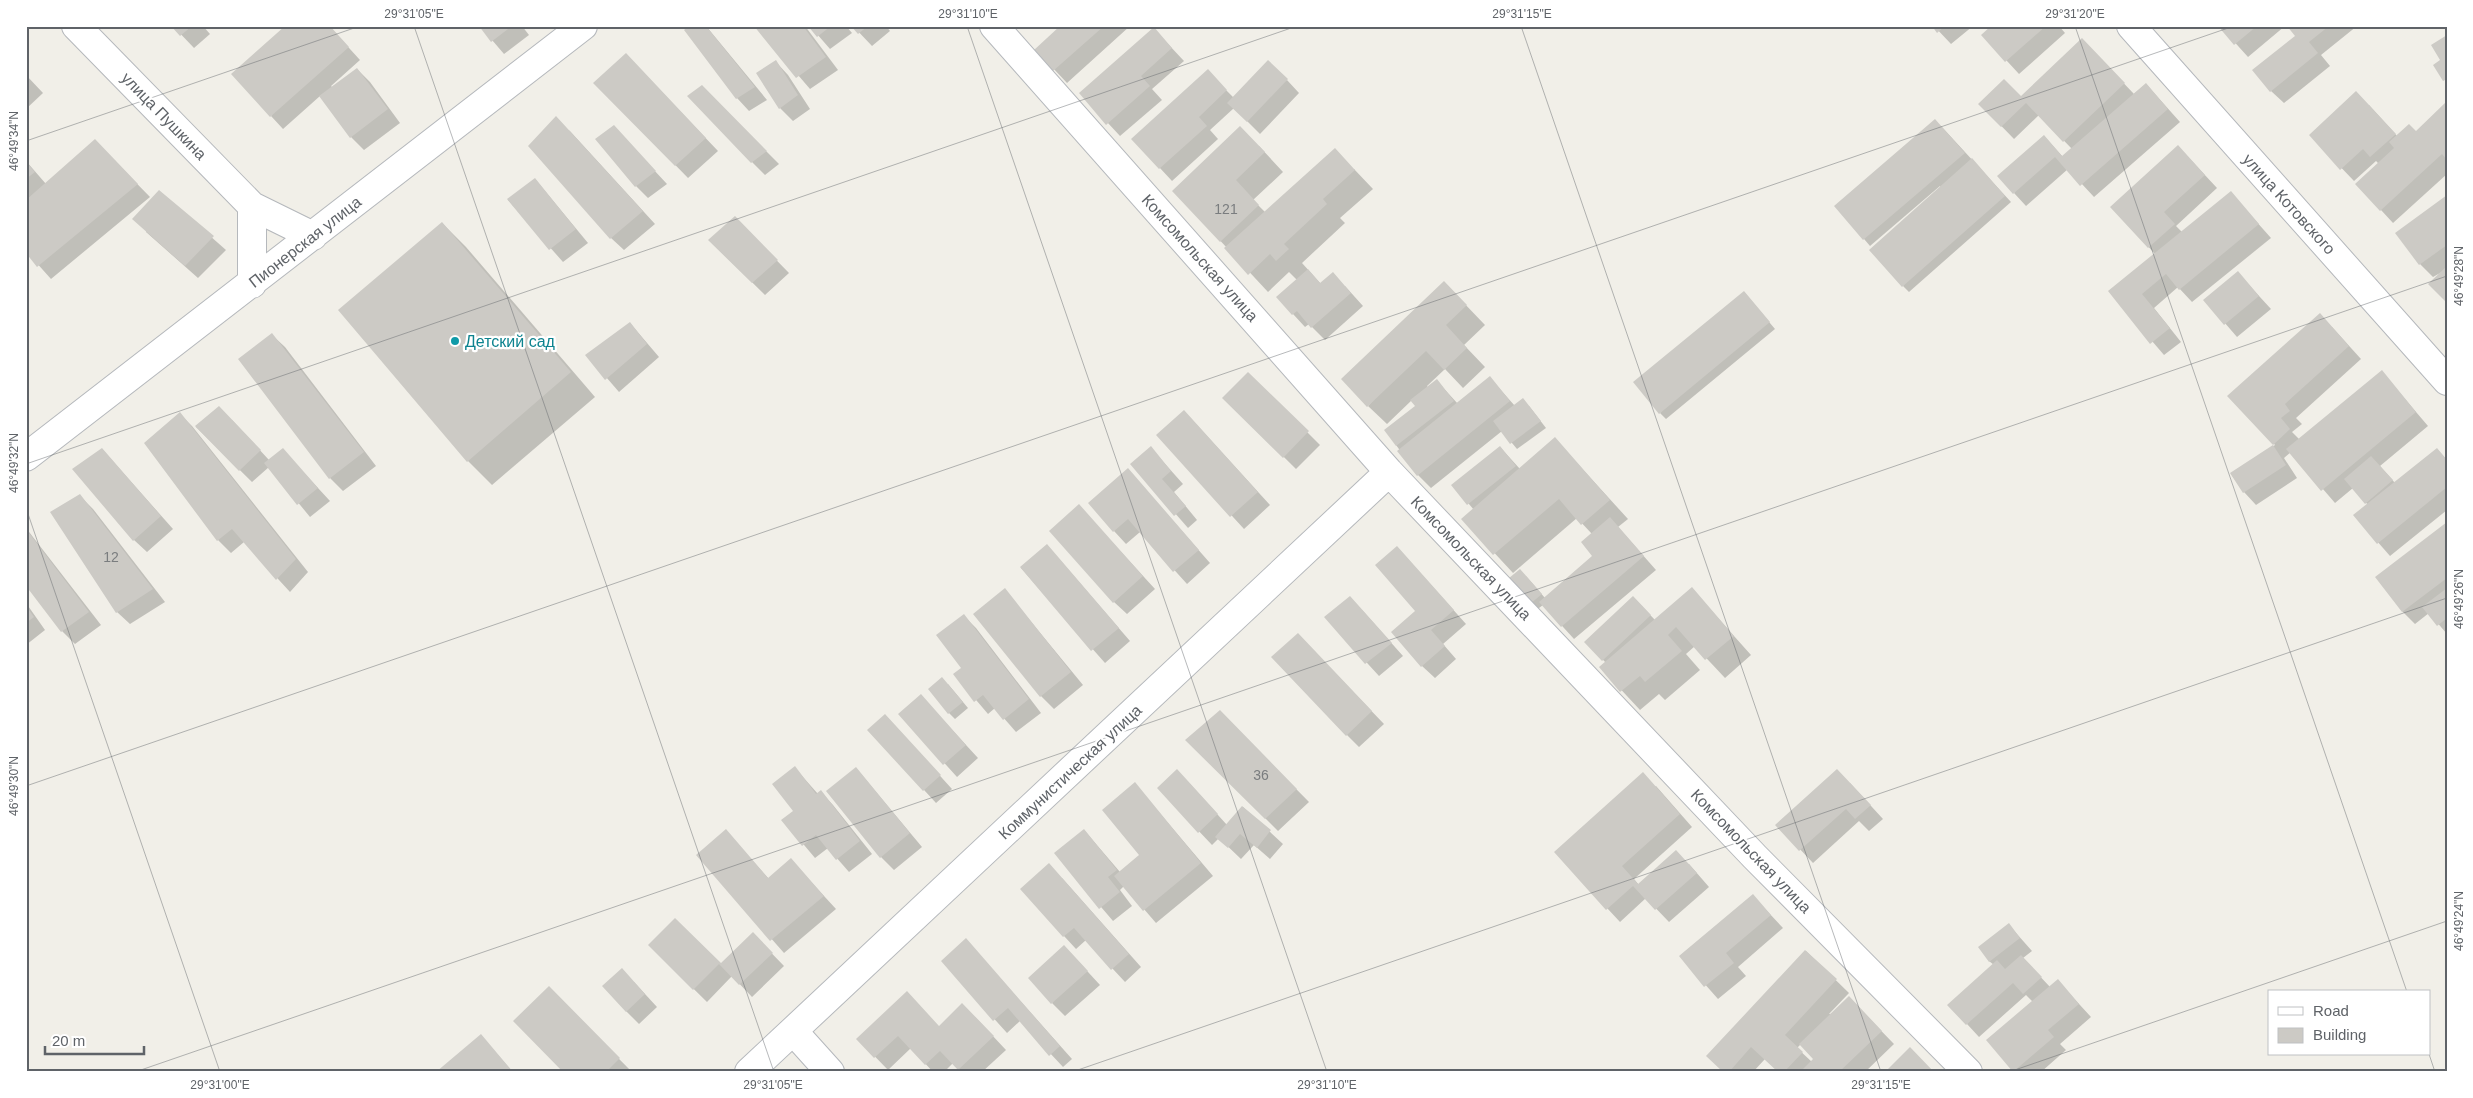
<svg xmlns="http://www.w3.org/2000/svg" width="2473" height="1098" font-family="Arial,sans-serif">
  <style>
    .shadow { fill: #0003; fill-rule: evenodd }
    .building { fill: #cccac5 }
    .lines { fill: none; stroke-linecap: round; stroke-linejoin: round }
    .minor-casing { stroke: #b5b8bc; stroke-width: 30 }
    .minor { stroke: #fff; stroke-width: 28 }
    .ticks { fill: none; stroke: #5f6368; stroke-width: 1; stroke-opacity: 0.45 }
    .culture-dot { fill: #0f9aa8; stroke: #fff; stroke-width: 2 }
    .labels { text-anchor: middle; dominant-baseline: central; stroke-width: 4.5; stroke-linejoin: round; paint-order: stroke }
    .number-label { font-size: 14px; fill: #7a7d7f }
    .street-label { font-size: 16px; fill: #5f6368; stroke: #fff }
    .culture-label { font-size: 16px; fill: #0d838f; stroke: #fff; text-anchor: start }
    .neatline { fill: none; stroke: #5f6368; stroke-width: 2 }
    .ticks-label { font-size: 12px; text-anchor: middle; fill: #5f6368 }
  </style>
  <rect width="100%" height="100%" fill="#f1efe8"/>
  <path class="shadow" d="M 173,26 L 203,26 L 210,34 L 194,48 Z
    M 329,26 L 360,60 L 331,86 L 333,88 L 357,69 L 370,82 L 400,123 L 364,150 L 351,137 L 320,96 L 283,129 L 271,116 Z
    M 480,26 L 522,26 L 529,35 L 504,54 Z
    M 706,26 L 711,32 L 767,100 L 749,111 L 737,98 Z
    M 756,26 L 805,26 L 838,70 L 810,89 Z
    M 810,26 L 846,26 L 852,33 L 830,49 Z
    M 853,26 L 886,26 L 890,31 L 872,46 Z
    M 1062,26 L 1130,26 L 1067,83 L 1036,50 Z
    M 1934,26 L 1973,26 L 1951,44 Z
    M 1993,26 L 2059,26 L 2065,33 L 2019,74 L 1983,35 Z
    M 2220,26 L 2285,26 L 2248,57 Z
    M 2289,26 L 2357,26 L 2321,55 L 2330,66 L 2284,103 L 2271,91 L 2296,36 Z
    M 1154,29 L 1184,61 L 1152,89 L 1162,100 L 1120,136 L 1081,94 Z
    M 2095,53 L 2134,94 L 2146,84 L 2180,122 L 2094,197 L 2068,169 L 2026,206 L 2014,193 L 2044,136 L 2063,157 L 2072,149 L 2039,115 L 2014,139 L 1980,104 L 2021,98 Z
    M 776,62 L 788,75 L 810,109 L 793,121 L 780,108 L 758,73 Z
    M 638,67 L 718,151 L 688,178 L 595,83 Z
    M 26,75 L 43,93 L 26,109 Z
    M 1287,80 L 1299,93 L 1260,134 L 1234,108 L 1210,130 L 1218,139 L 1172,181 L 1133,139 L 1220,84 L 1234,98 Z
    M 702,87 L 779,164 L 765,175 L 752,162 Z
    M 2369,105 L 2397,136 L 2416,132 L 2447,107 L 2447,174 L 2393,223 L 2357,184 L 2379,164 L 2376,161 L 2354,181 L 2310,135 Z
    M 1941,126 L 2011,202 L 1909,292 L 1903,286 L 1941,188 L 1940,186 L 1870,246 L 1836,206 Z
    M 569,130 L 655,224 L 624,250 L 611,238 Z
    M 626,140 L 667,184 L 648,198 L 636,186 Z
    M 1259,146 L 1283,172 L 1253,200 L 1266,213 L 1354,169 L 1373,189 L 1340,218 L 1345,223 L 1302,263 L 1321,284 L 1345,286 L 1363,306 L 1325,340 L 1309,324 L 1305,327 L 1293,314 L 1297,280 L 1289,272 L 1268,292 L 1174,191 Z
    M 107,153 L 150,197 L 51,279 L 26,251 L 26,161 L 46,184 Z
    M 2190,159 L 2217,188 L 2176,226 L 2182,232 L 2231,193 L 2271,238 L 2192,302 L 2178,287 L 2154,308 L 2181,342 L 2164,355 L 2109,291 L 2155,254 L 2112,207 Z
    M 535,179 L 588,243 L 563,262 L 508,200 Z
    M 159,191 L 226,250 L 198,278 L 146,232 Z
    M 2447,196 L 2447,301 L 2442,272 L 2433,277 L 2420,264 L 2397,233 Z
    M 442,223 L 466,247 L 595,397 L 492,485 L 468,461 Z
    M 747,230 L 789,273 L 765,295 L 709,240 Z
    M 2238,273 L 2271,309 L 2237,337 L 2205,300 Z
    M 1744,292 L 1775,329 L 1666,419 L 1660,413 Z
    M 1462,301 L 1485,325 L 1464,345 L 1485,367 L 1463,388 L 1445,369 L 1427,386 L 1428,388 L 1437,381 L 1458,404 L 1490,378 L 1515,406 L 1529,406 L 1546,428 L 1517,449 L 1502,431 L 1431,488 L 1418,475 L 1396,445 L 1417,406 L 1412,400 L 1387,424 L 1368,406 Z
    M 630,323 L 659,357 L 619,392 L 587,355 Z
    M 2332,327 L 2361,359 L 2296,418 L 2302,424 L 2292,432 L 2300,440 L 2382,372 L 2428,426 L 2380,466 L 2395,483 L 2437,449 L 2447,460 L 2447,510 L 2390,556 L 2355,516 L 2368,505 L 2353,488 L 2335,503 L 2291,452 L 2284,458 L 2297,478 L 2256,505 L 2244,492 L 2231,474 L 2275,445 L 2229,396 Z
    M 272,335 L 285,347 L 376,466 L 343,491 L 330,478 L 240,359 Z
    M 1248,373 L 1320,445 L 1296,469 L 1224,398 Z
    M 180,414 L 192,426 L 308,572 L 290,592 L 244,542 L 231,553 L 218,540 L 146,444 Z
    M 232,420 L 269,460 L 283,450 L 330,501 L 310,517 L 269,467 L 252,482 L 196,427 Z
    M 1196,424 L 1270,505 L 1244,529 L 1158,435 Z
    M 1555,439 L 1628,519 L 1618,527 L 1656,570 L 1574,639 L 1543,605 L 1531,614 L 1526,576 L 1545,598 L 1594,556 L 1592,534 L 1577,518 L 1513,573 L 1463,519 L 1474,510 L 1453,485 L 1500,447 L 1520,469 Z
    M 1151,448 L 1183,484 L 1174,492 L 1197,520 L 1188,528 L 1132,464 Z
    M 102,449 L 173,529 L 147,552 L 134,540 Z
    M 1128,470 L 1210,563 L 1187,584 L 1140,532 L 1126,544 L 1114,531 Z
    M 80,496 L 93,509 L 165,602 L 130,624 L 117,612 Z
    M 1079,506 L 1155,589 L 1127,614 L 1114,602 Z
    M 2447,523 L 2447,634 L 2429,613 L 2415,624 L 2402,611 Z
    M 26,528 L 101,625 L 75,644 L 62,631 L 26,584 Z
    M 1397,547 L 1466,624 L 1443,644 L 1456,659 L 1435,678 L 1422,666 L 1417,611 Z
    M 1059,559 L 1130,641 L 1105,663 L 1021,568 Z
    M 1692,589 L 1751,655 L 1725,678 L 1695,646 L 1686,654 L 1700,670 L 1665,700 L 1659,694 L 1640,710 L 1600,667 L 1606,663 L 1586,642 L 1633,597 L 1655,620 Z
    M 1005,590 L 1083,685 L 1054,709 L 1041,696 Z
    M 26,603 L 45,630 L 26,645 Z
    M 1362,610 L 1403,656 L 1379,676 L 1325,617 Z
    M 964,616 L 976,628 L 1041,713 L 1016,732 L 995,708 L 988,714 L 954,674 L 963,668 Z
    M 1310,647 L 1384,724 L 1359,747 L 1347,735 Z
    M 948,684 L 968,708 L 955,719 L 949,713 Z
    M 921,696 L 978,758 L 957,777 L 900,714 Z
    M 1220,712 L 1309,802 L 1278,831 L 1187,740 Z
    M 885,715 L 952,789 L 936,803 L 869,730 Z
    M 795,768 L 818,794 L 821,792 L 833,805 L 872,854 L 849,872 L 828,848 L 815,858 L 783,820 L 794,811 Z
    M 856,768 L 922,847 L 894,870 L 881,857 Z
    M 1850,783 L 1883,819 L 1869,831 L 1859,821 L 1813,863 L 1777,825 Z
    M 1135,784 L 1213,876 L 1156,923 L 1124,886 L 1120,890 L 1132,906 L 1113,921 L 1055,853 L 1084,830 L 1120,872 L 1141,855 Z
    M 1190,784 L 1227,825 L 1243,807 L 1283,844 L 1270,859 L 1254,845 L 1241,859 L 1219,838 L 1212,845 L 1158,788 Z
    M 1656,786 L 1692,827 L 1634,879 L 1639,885 L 1689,864 L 1709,887 L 1669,922 L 1646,898 L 1620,922 L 1555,852 Z
    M 726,831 L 769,879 L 791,860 L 836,909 L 784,953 L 698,855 Z
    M 1062,878 L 1141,967 L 1125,982 L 1086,940 L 1076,949 L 1064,936 Z
    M 1753,896 L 1783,928 L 1738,967 L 1746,976 L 1718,999 L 1680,956 Z
    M 675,920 L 721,965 L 753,934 L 784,966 L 752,997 L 732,976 L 707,1002 L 649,945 Z
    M 2009,925 L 2032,951 L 2023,958 L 2050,987 L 2058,981 L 2091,1017 L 2060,1044 L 2066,1050 L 2041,1072 L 2014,1072 L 1988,1040 L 2033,1002 L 2026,995 L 1979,1037 L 1967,1024 L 1994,965 L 1989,961 Z
    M 966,940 L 1072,1059 L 1063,1067 L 1020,1021 L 1007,1033 L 942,961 Z
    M 1806,951 L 1849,993 L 1829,1014 L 1862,1011 L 1894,1044 L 1865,1072 L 1779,1072 L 1765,1059 L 1753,1072 L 1724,1072 ZM 1801,1044 L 1815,1059 L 1812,1062 L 1797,1048 Z
    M 1077,960 L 1100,985 L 1065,1016 L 1052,1003 Z
    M 634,982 L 657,1007 L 639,1024 L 626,1011 Z
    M 549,988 L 632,1072 L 565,1072 Z
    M 975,1017 L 1006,1050 L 982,1072 L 961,1072 L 953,1063 L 944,1072 L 933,1072 L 911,1048 L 888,1070 L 858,1039 L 939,1027 Z
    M 481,1036 L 513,1072 L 438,1072 Z"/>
  <path class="building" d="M 171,26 L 192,26 L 180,36 Z
    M 285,26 L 330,26 L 349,47 L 270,117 L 231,74 Z
    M 479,26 L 512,26 L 491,42 Z
    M 689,26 L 706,26 L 755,87 L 736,99 L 684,30 Z
    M 754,26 L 803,26 L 826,57 L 796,78 Z
    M 808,26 L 831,26 L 817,37 Z
    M 851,26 L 868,26 L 858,34 Z
    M 1060,26 L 1104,26 L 1053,71 L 1034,50 Z
    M 1932,26 L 1945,26 L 1937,33 Z
    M 1991,26 L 2046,26 L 2005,62 L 1981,35 Z
    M 2218,26 L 2257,26 L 2234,45 Z
    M 2287,26 L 2329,26 L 2309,42 L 2318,53 L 2270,92 L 2252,70 L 2295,36 Z
    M 1154,27 L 1172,48 L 1141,76 L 1150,86 L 1106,125 L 1079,93 Z
    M 2447,35 L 2447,79 L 2443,81 L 2433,65 L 2440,60 L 2431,45 Z
    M 2082,38 L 2125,83 L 2063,142 L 2026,103 L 2001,127 L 1978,104 L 2004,79 L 2021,96 Z
    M 626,53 L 706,138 L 675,166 L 593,83 Z
    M 776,60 L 798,95 L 779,109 L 756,73 Z
    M 1268,60 L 1288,79 L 1247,122 L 1227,103 Z
    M 357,68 L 388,109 L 350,138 L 319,96 Z
    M 1208,69 L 1227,90 L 1199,117 L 1207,126 L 1159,169 L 1131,139 Z
    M 2146,83 L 2168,109 L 2080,186 L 2055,157 L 2013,194 L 1997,176 L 2044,135 L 2062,156 Z
    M 702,85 L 767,151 L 751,163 L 687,96 Z
    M 2356,91 L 2396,134 L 2370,157 L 2363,149 L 2340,170 L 2309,135 Z
    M 2445,103 L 2447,105 L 2447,160 L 2442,154 L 2380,211 L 2355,184 L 2394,148 L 2389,142 L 2409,124 L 2416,131 Z
    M 556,116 L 643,211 L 610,239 L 528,146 Z
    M 1935,119 L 1965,153 L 1863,240 L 1834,206 Z
    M 614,125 L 656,171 L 635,187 L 595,139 Z
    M 1240,126 L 1265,152 L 1236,180 L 1259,205 L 1220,242 L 1172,191 Z
    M 95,139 L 138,184 L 37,267 L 26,253 L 26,200 Z
    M 2178,145 L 2205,175 L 2164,212 L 2175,224 L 2148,248 L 2110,207 Z
    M 1335,148 L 1355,170 L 1323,199 L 1327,204 L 1284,244 L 1289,249 L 1276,261 L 1270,254 L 1248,275 L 1224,248 Z
    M 1972,158 L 2005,196 L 1902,287 L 1869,250 Z
    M 26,162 L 35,172 L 26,179 Z
    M 535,178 L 576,229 L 549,250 L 507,199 Z
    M 159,190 L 214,236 L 185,266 L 132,219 Z
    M 2231,191 L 2259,224 L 2179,290 L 2166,274 L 2142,294 L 2170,328 L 2150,344 L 2108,291 Z
    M 2447,195 L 2447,245 L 2419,265 L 2395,233 Z
    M 735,216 L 778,260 L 752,283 L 708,240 Z
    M 442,222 L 571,372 L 467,462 L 338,310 Z
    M 2447,266 L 2447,303 L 2428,284 Z
    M 1308,269 L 1320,283 L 1333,272 L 1351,293 L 1311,328 L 1297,311 L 1292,315 L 1276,297 Z
    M 2238,271 L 2259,296 L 2224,325 L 2203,300 Z
    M 1444,281 L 1467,305 L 1446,325 L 1467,348 L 1444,370 L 1426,351 L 1367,407 L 1341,379 Z
    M 1744,291 L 1770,322 L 1659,414 L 1633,382 Z
    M 2320,313 L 2349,346 L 2285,404 L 2290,411 L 2281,418 L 2290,429 L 2273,445 L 2227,396 Z
    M 630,322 L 647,344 L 605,380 L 585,355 Z
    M 272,333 L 364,452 L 329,479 L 238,359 Z
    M 2382,370 L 2416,412 L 2321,491 L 2286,449 Z
    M 1248,372 L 1309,431 L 1283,458 L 1222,398 Z
    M 1490,376 L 1510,401 L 1417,476 L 1397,451 Z
    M 1437,379 L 1454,401 L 1396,446 L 1384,430 L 1415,406 L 1410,400 Z
    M 1523,398 L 1541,421 L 1510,444 L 1493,421 Z
    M 219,406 L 261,450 L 239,471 L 195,426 Z
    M 1184,410 L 1258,492 L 1230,517 L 1156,435 Z
    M 180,412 L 296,559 L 276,580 L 232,529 L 217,541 L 144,443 Z
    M 1555,437 L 1610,500 L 1581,525 L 1559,499 L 1493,555 L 1461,519 Z
    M 2273,445 L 2286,465 L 2243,493 L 2230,473 Z
    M 1151,446 L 1171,471 L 1162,479 L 1186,506 L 1174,516 L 1130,464 Z
    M 1500,446 L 1516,466 L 1467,505 L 1451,485 Z
    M 102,448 L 161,516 L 133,541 L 72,469 Z
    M 283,448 L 318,488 L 297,505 L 264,463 Z
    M 2437,448 L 2447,460 L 2447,487 L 2377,544 L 2353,515 Z
    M 2371,456 L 2393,480 L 2365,504 L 2344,479 Z
    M 1128,468 L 1199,550 L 1173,572 L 1128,519 L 1113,532 L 1088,503 Z
    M 80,494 L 153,589 L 116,613 L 50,512 Z
    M 1079,504 L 1143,576 L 1113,603 L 1049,531 Z
    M 1610,517 L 1644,556 L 1561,627 L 1539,602 L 1592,556 L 1581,542 Z
    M 2447,522 L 2447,578 L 2402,612 L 2375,577 Z
    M 26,529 L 89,612 L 61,632 L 26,586 Z
    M 1047,544 L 1119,628 L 1091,651 L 1020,567 Z
    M 1397,546 L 1454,610 L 1431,630 L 1445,646 L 1421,667 L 1391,632 L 1415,611 L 1375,565 Z
    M 1520,569 L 1542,594 L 1524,609 L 1503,583 Z
    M 1692,587 L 1734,636 L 1705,660 L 1676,627 L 1668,635 L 1682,651 L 1645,682 L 1640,676 L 1620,692 L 1599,667 Z
    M 1005,588 L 1071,672 L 1040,697 L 973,614 Z
    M 2447,588 L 2447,618 L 2437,626 L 2422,607 Z
    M 1350,596 L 1392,643 L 1365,664 L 1324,617 Z
    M 1633,596 L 1651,615 L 1602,661 L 1584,642 Z
    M 26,606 L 34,617 L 26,623 Z
    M 964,614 L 1029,699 L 1003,720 L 983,695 L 974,702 L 953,674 L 961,668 L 936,635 Z
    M 1298,633 L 1372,711 L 1346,736 L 1271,657 Z
    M 942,677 L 963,702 L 948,714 L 928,689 Z
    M 921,694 L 966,745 L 943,765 L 898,714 Z
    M 1220,710 L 1297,789 L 1265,819 L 1185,740 Z
    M 885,714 L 941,775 L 923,791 L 867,730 Z
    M 795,766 L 816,794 L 821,790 L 860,841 L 836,860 L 816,835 L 802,846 L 781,820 L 793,811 L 772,784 Z
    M 856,767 L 910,833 L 880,858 L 826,791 Z
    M 1177,769 L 1218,814 L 1198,833 L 1157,788 Z
    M 1837,769 L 1871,805 L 1855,819 L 1846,809 L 1799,851 L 1775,825 Z
    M 1643,772 L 1680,814 L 1622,866 L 1638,884 L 1676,850 L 1697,873 L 1655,910 L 1633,886 L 1606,910 L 1554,852 Z
    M 1135,782 L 1201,863 L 1143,911 L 1114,876 L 1139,855 L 1102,810 Z
    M 1242,806 L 1271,830 L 1257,848 L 1240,834 L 1228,848 L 1215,837 Z
    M 726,829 L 768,878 L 791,858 L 824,896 L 770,941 L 696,855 Z
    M 1084,829 L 1117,870 L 1108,877 L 1120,892 L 1099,909 L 1054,853 Z
    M 1049,863 L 1129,954 L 1111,970 L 1074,928 L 1063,937 L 1020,889 Z
    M 1753,894 L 1771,915 L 1726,953 L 1734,963 L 1704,987 L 1679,956 Z
    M 675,918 L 721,963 L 753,932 L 773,953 L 739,985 L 719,964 L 693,990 L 648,945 Z
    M 2009,923 L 2020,938 L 1989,962 L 1978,947 Z
    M 966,938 L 1060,1046 L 1049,1056 L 1008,1008 L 993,1021 L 941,961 Z
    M 1064,945 L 1088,971 L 1051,1004 L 1028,978 Z
    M 1805,950 L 1837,979 L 1785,1035 L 1803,1052 L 1784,1072 L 1778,1072 L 1751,1047 L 1729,1072 L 1723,1072 L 1706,1056 Z
    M 2021,955 L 2042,977 L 2023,994 L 2013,983 L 1966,1025 L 1947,1005 L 1997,960 L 2005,969 Z
    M 622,968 L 645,994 L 626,1012 L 602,986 Z
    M 2058,979 L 2079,1004 L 2048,1030 L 2054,1037 L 2013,1072 L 1986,1040 Z
    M 549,986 L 620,1058 L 606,1072 L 563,1072 L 513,1021 Z
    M 907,991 L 939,1026 L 962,1003 L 994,1036 L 958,1070 L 940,1051 L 925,1065 L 898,1036 L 874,1058 L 856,1039 Z
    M 1849,996 L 1882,1031 L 1839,1072 L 1800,1072 L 1813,1059 L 1799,1044 Z
    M 481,1034 L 513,1072 L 436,1072 Z
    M 1910,1047 L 1934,1072 L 1885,1072 Z"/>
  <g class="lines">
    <g class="minor-casing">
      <path id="minor" d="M 76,26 L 252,206 L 313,236
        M 994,26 L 1389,472 L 1755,857 L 1968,1072
        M 2131,26 L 2447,381
        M 252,284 L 252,206
        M 26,457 L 583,26
        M 794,1032 L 830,1072
        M 749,1072 L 1389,472"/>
    </g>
    <use href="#minor" class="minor"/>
  </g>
  <path class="ticks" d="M 414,26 L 774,1072M 967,26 L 1327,1072M 1521,26 L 1881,1072M 2075,26 L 2407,992M 26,141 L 360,26M 26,464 L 1297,26M 26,508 L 220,1072M 26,786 L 2234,26M 2429,1054 L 2435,1072M 135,1072 L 2447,276M 1072,1072 L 2447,598M 2009,1072 L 2447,921"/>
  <circle class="culture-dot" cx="455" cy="341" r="5"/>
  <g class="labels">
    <g class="number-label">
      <text x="1226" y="209">121</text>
      <text x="111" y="557">12</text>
      <text x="1261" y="775">36</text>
    </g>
    <g class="street-label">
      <text transform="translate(164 116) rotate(46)">улица Пушкина</text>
      <text transform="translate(2289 204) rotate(48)">улица Котовского</text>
      <text transform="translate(305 242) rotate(-38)">Пионерская улица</text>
      <text transform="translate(1200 258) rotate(48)">Комсомольская улица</text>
      <text transform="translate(1471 558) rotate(46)">Комсомольская улица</text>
      <text transform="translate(1070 772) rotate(-43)">Коммунистическая улица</text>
      <text transform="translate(1751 851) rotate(46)">Комсомольская улица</text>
    </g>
    <g class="culture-label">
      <text x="465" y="341">Детский сад</text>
    </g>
  </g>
  <rect width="2473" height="1098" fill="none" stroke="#ffffff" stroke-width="55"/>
  <rect x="2268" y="990" width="162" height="65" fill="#ffffff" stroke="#bfc1c3"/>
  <rect x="2278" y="1007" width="25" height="8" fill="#ffffff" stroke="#bfc1c3"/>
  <text x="2313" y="1016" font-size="15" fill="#5f6368">Road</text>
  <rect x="2278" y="1028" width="25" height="15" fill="#cccac5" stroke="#bfc1c3"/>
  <text x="2313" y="1040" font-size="15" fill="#5f6368">Building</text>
  <path d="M45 1046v8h99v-8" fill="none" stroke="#5f6368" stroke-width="2.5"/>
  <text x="52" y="1046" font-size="15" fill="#5f6368" stroke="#ffffff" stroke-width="4" paint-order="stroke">20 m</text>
  <rect x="28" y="28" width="2418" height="1042" class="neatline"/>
  <g class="ticks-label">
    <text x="414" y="18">29°31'05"E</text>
    <text x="968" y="18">29°31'10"E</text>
    <text x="1522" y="18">29°31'15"E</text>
    <text x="2075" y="18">29°31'20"E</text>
    <text transform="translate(14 141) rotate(-90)" y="4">46°49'34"N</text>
    <text transform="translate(2459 276) rotate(-90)" y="4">46°49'28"N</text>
    <text transform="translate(14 463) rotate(-90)" y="4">46°49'32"N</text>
    <text transform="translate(2459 599) rotate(-90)" y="4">46°49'26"N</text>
    <text transform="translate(14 786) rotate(-90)" y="4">46°49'30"N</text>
    <text transform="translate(2459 921) rotate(-90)" y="4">46°49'24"N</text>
    <text x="220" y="1089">29°31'00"E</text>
    <text x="773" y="1089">29°31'05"E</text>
    <text x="1327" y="1089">29°31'10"E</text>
    <text x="1881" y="1089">29°31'15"E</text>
  </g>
</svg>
